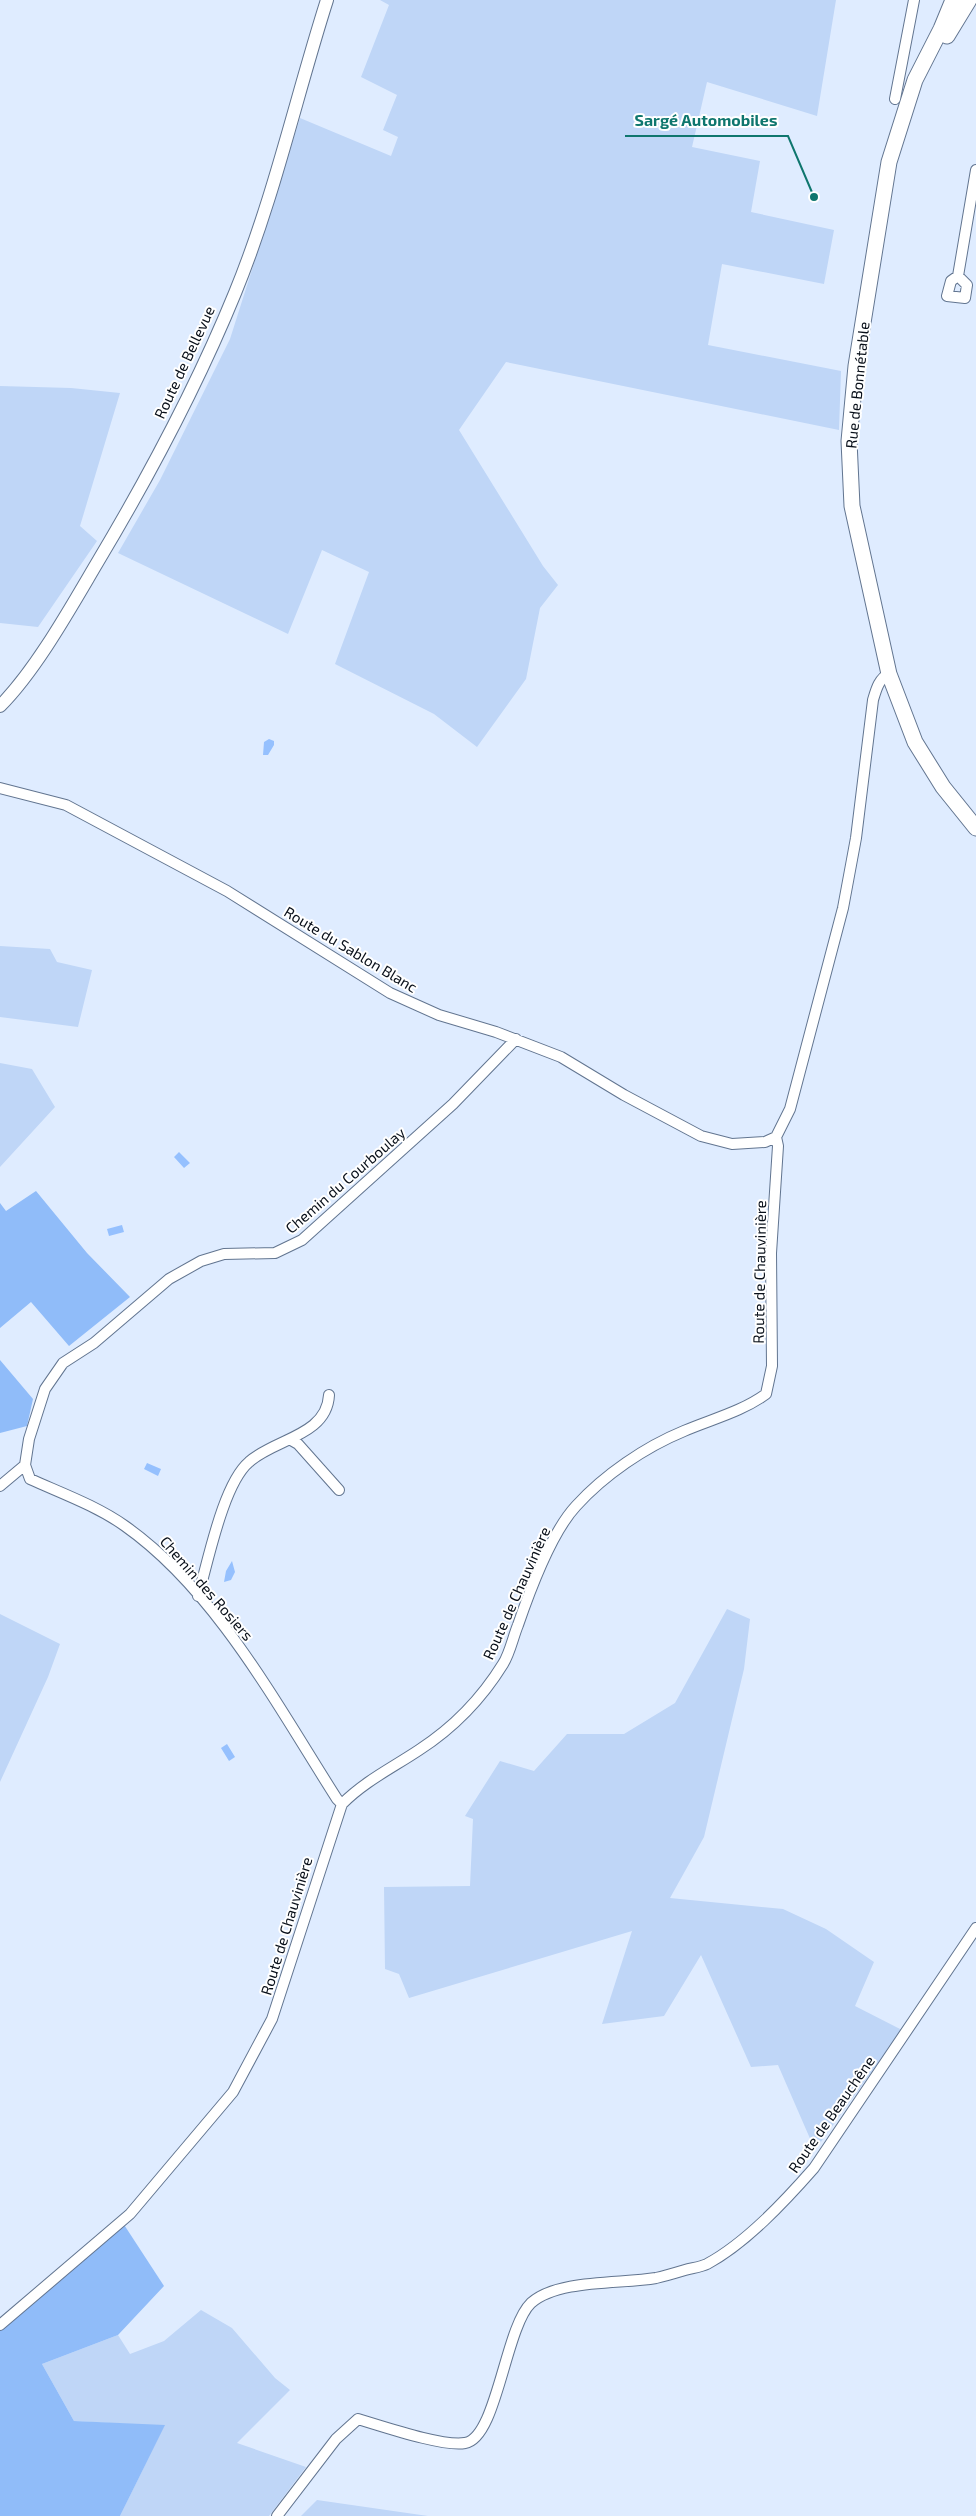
<svg xmlns="http://www.w3.org/2000/svg" width="976" height="2516" font-family="'Exo 2',sans-serif">
  <style>
    .green { fill: #bfd6f7 }
    .forest { fill: #90bcf9 }
    .water { fill: #95c0fe }
    .lines { fill: none; stroke-linecap: round; stroke-linejoin: round }
    .minor-casing { stroke: #627590; stroke-width: 12 }
    .tertiary-casing { stroke: #627590; stroke-width: 14 }
    .primary-casing { stroke: #627590; stroke-width: 17 }
    .minor { stroke: #fff; stroke-width: 10 }
    .tertiary { stroke: #fff; stroke-width: 12 }
    .primary { stroke: #fff; stroke-width: 15 }
    .labels { text-anchor: middle; dominant-baseline: central; stroke-width: 4; stroke-linejoin: round; paint-order: stroke }
    .street-label { font-size: 15px; fill: #080f19; stroke: #fff }
    .leader { fill: none; stroke: #0f766e; stroke-width: 2 }
    .callout-dot { fill: #0f766e; stroke: #fff; stroke-width: 2 }
    .callout-label { font-size: 16px; text-anchor: middle; font-weight: bold; fill: #0f766e; stroke: #fff; stroke-width: 4; stroke-linejoin: round; paint-order: stroke }
  </style>
  <rect width="100%" height="100%" fill="#dfecff"/>
  <path class="green" d="M 380,0 L 836,0 L 817,116 L 707,82 L 692,147 L 760,161 L 751,212 L 834,230 L 824,284 L 722,264 L 708,345 L 841,371 L 839,430 L 506,362 L 459,430 L 543,566 L 558,585 L 540,608 L 526,679 L 477,747 L 434,714 L 335,664 L 369,572 L 322,550 L 288,634 L 118,553 L 160,480 L 230,339 L 300,118 L 391,156 L 398,137 L 383,130 L 397,95 L 361,77 L 389,5 Z
    M 0,386 L 71,388 L 120,393 L 80,526 L 97,541 L 38,627 L 0,623 Z
    M 0,946 L 50,949 L 57,962 L 92,970 L 78,1027 L 0,1017 Z
    M 0,1063 L 32,1069 L 55,1107 L 0,1167 Z
    M 727,1609 L 750,1619 L 744,1669 L 704,1837 L 670,1898 L 783,1909 L 826,1929 L 874,1962 L 855,2006 L 902,2030 L 815,2150 L 778,2065 L 751,2067 L 701,1955 L 664,2016 L 602,2024 L 632,1931 L 409,1998 L 399,1974 L 385,1969 L 384,1887 L 470,1886 L 473,1819 L 465,1816 L 500,1761 L 534,1771 L 567,1734 L 624,1734 L 675,1703 Z
    M 0,1614 L 60,1644 L 48,1677 L 0,1782 Z
    M 201,2310 L 232,2328 L 275,2378 L 290,2390 L 237,2443 L 306,2467 L 269,2516 L 120,2516 L 164,2426 L 74,2421 L 42,2364 L 118,2335 L 130,2354 L 164,2341 Z
    M 317,2500 L 428,2516 L 301,2516 Z"/>
  <path class="forest" d="M 36,1191 L 87,1253 L 130,1297 L 69,1346 L 31,1302 L 0,1328 L 0,1203 L 6,1211 Z
    M 0,1360 L 33,1399 L 27,1426 L 0,1433 Z
    M 119,2217 L 164,2286 L 118,2335 L 42,2364 L 74,2421 L 165,2425 L 120,2516 L 0,2516 L 0,2318 Z"/>
  <path class="water" d="M 269,739 L 274,741 L 274,745 L 268,755 L 263,755 L 264,742 Z
    M 179,1152 L 190,1163 L 184,1168 L 174,1157 Z
    M 122,1225 L 124,1232 L 109,1236 L 107,1229 Z
    M 147,1463 L 161,1469 L 158,1476 L 144,1469 Z
    M 232,1561 L 235,1572 L 231,1580 L 224,1582 L 226,1571 Z
    M 227,1744 L 235,1757 L 229,1761 L 221,1748 Z"/>
  <g class="lines">
    <g class="minor-casing">
      <path id="minor" d="M 895,99 L 914,0
        M 958,276 L 967,285 L 965,298 L 947,296 L 951,281 L 958,276 L 976,170
        M 0,788 L 66,805 L 227,891 L 390,993 L 439,1015 L 496,1032 L 561,1057 L 624,1095 L 701,1136 L 732,1144 L 765,1142 L 776,1137
        M 291,1440 L 298,1444 L 339,1490
        M 25,1465 L 30,1479 C 61,1493 97,1506 125,1526 C 216,1590 278,1707 337,1799 L 342,1804
        M 0,1486 L 25,1465 L 29,1439 L 45,1389 L 63,1363 L 94,1343 L 169,1279 L 201,1261 L 224,1254 L 275,1253 L 302,1240 L 453,1104 L 516,1039
        M 198,1596 C 208,1562 223,1484 249,1462 C 274,1439 327,1436 329,1395
        M 0,2325 L 130,2214 L 233,2092 L 272,2019 L 342,1804 C 365,1781 392,1768 419,1750 C 453,1728 482,1698 503,1664 C 510,1653 513,1637 518,1625 C 530,1590 551,1533 576,1506 C 604,1475 645,1447 684,1431 C 712,1419 741,1412 766,1394 L 772,1366 L 771,1253 L 778,1146 L 776,1137 L 790,1109 L 843,908 L 856,838 L 873,700 C 876,690 879,678 889,674
        M 277,2516 L 336,2439 L 358,2419 C 382,2426 443,2447 465,2443 C 497,2438 505,2328 531,2303 C 558,2279 621,2284 656,2278 C 665,2276 675,2273 685,2270 C 692,2268 701,2267 707,2264 C 746,2243 785,2201 814,2168 L 976,1928"/>
    </g>
    <g class="tertiary-casing">
      <path id="tertiary" d="M 0,706 C 36,670 71,607 97,563 C 149,476 197,386 235,293 C 274,198 296,97 327,0"/>
    </g>
    <g class="primary-casing">
      <path id="primary" d="M 953,0 L 941,29 L 915,80 L 889,162 L 856,366 L 849,441 L 852,506 L 889,674 L 915,742 L 943,787 L 976,828
        M 947,36 L 969,0"/>
    </g>
    <use href="#minor" class="minor"/>
    <use href="#tertiary" class="tertiary"/>
    <use href="#primary" class="primary"/>
  </g>
  <g class="labels">
    <g class="street-label">
      <text transform="translate(184 362) rotate(-65)">Route de Bellevue</text>
      <text transform="translate(857 385) rotate(-84)">Rue de Bonnétable</text>
      <text transform="translate(351 949) rotate(31)">Route du Sablon Blanc</text>
      <text transform="translate(345 1180) rotate(-41)">Chemin du Courboulay</text>
      <text transform="translate(759 1272) rotate(-89)">Route de Chauvinière</text>
      <text transform="translate(207 1588) rotate(49)">Chemin des Rosiers</text>
      <text transform="translate(516 1593) rotate(-66)">Route de Chauvinière</text>
      <text transform="translate(286 1926) rotate(-73)">Route de Chauvinière</text>
      <text transform="translate(831 2114) rotate(-55)">Route de Beauchêne</text>
    </g>
  </g>
  <path class="leader" d="M814 197L788 136H625"/>
  <circle class="callout-dot" cx="814" cy="197" r="5"/>
  <g class="callout-label">
    <text x="706" y="126">Sargé Automobiles</text>
  </g>
</svg>
